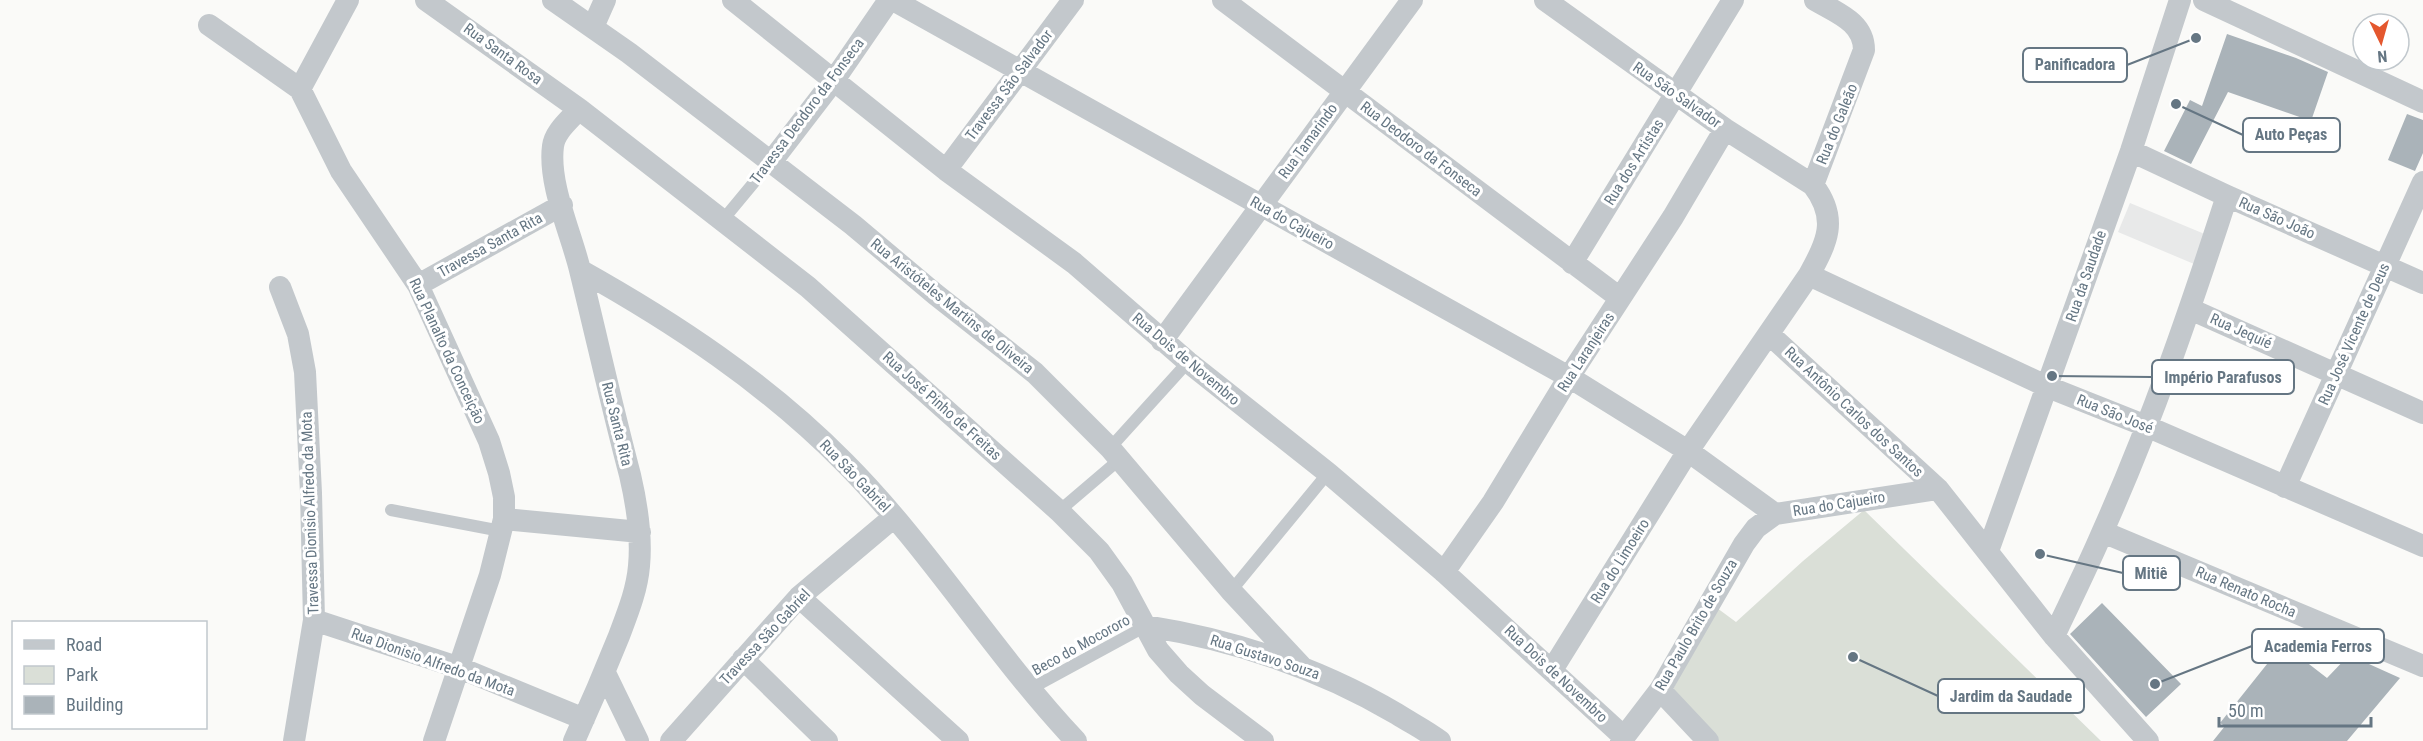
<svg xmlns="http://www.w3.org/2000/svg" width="2423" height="741" font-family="'Roboto Condensed',sans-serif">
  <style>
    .built { fill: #e8e9e9 }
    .green { fill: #dadfd7 }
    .building { fill: #aab3b9 }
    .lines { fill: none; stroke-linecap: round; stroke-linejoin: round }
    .service { stroke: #c3c8cc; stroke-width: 12 }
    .minor { stroke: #c3c8cc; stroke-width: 22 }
    .labels { text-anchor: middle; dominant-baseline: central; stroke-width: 6; stroke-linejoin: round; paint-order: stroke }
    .street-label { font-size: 15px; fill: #657683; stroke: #fff }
    .leader { fill: none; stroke: #657683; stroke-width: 2 }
    .callout-dot { fill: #657683; stroke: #fff; stroke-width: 2 }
    .callout { fill: #fff; stroke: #657683; stroke-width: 2 }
    .callout-label { font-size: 16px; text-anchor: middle; font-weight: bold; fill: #657683 }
  </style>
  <rect width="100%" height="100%" fill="#fafaf8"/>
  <path class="built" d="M 2130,203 L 2207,235 L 2194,264 L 2118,232 Z"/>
  <path class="green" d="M 1864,510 L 2101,741 L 1719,741 L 1672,691 L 1717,608 L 1736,622 L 1803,561 Z"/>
  <path class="building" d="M 2227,34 L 2296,58 L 2328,72 L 2311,121 L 2228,92 L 2191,164 L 2164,151 L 2190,100 L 2202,106 Z
    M 2407,114 L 2423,120 L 2423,153 L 2415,171 L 2388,160 Z
    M 2102,603 L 2181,684 L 2146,717 L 2070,634 Z
    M 2283,644 L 2327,678 L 2349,655 L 2400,678 L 2347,741 L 2213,741 L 2225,726 L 2220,723 Z"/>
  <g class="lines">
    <path class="service" d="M 722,221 L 771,162
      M 1110,448 L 1188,362
      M 391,510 L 501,531
      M 1059,511 L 1120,459
      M 1231,591 L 1328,473
      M 1030,689 L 1146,626"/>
    <path class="minor" d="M 426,0 L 579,109 L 808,287 L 1059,511 L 1099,551 L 1122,583 L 1158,650 L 1179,674 L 1202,695 L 1263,741
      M 553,0 L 629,53 L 853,225 L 935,294 L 1035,373 L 1110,448 L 1231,591 L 1301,666
      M 733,0 L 946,170 L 1074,263 L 1188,362 L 1328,473 L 1444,572 L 1624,737
      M 893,0 L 1569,377 L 1688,451 L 1775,514 L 1938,489
      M 1223,0 L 1620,298
      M 1545,0 L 1725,129 L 1813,185 C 1839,219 1827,242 1809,275 L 1688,451 L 1552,670
      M 2204,0 L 2423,102
      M 209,25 L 300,89 L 341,171 L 418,285 L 489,441 L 499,473 L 504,497 L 504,519 L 490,575 L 434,741
      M 593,27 L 605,0
      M 300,89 L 348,0
      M 2131,151 L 2227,196 L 2423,283
      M 771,162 L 834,80 L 889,0
      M 946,170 L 1073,0
      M 1813,185 L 1864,50 C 1864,22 1837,13 1815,0
      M 1572,263 L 1733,0
      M 580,270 C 675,323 767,384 844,462 C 929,547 993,653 1076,741
      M 1809,275 L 2048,387 L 2146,426 L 2423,546
      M 418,285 L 562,205
      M 280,287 L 298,334 L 305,372 L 311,493 L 314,620 L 294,741
      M 2190,309 L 2423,413
      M 1770,335 L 1938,489 L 2054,636 L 2148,741
      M 1162,341 L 1412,0
      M 2285,487 L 2423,182
      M 504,519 L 640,532
      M 2103,532 L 2423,666
      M 1988,551 L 2131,151 L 2180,0
      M 1444,572 L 1493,502 L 1569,377 L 1673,217 L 1725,129
      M 799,597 L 958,741
      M 314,620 L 460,668 L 584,719
      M 1146,626 C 1235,640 1319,668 1397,714 C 1411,723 1427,731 1440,741
      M 2054,636 C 2070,602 2087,568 2102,533 C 2151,424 2190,310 2227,196
      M 743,659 L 827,741
      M 605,673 L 638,741
      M 1660,690 L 1708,741
      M 574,741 C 590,706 605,671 619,636 C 628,612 637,590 639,566 C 642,535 637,505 630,475 C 612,407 597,339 580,270 C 571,233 548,184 553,146 C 555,131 570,120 579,109
      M 671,741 L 799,597 L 894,517
      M 1621,741 L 1660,690 L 1744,544 L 1756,528 L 1775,514"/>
  </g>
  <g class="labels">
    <g class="street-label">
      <text transform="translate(503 54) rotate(36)">Rua Santa Rosa</text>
      <text transform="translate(1009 85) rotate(-53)">Travessa São Salvador</text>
      <text transform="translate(1677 95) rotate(35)">Rua São Salvador</text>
      <text transform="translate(807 111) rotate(-53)">Travessa Deodoro da Fonseca</text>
      <text transform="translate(1837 124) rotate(-68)">Rua do Galeão</text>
      <text transform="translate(1308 141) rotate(-54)">Rua Tamarindo</text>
      <text transform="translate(1421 149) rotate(37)">Rua Deodoro da Fonseca</text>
      <text transform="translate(1634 162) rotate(-58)">Rua dos Artistas</text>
      <text transform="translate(2277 218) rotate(24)">Rua São João</text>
      <text transform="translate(1292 223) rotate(29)">Rua do Cajueiro</text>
      <text transform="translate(490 245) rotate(-29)">Travessa Santa Rita</text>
      <text transform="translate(2086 276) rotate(-71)">Rua da Saudade</text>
      <text transform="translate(952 306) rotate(39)">Rua Aristóteles Martins de Oliveira</text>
      <text transform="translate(2241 331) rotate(24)">Rua Jequié</text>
      <text transform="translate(2354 334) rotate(-66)">Rua José Vicente de Deus</text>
      <text transform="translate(447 351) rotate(65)">Rua Planalto da Conceição</text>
      <text transform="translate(1586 352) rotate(-57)">Rua Laranjeiras</text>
      <text transform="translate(1186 359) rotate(40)">Rua Dois de Novembro</text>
      <text transform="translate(942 406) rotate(42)">Rua José Pinho de Freitas</text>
      <text transform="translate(1854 412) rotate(43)">Rua Antônio Carlos dos Santos</text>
      <text transform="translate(2115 414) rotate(22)">Rua São José</text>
      <text transform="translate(617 424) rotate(76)">Rua Santa Rita</text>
      <text transform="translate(855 476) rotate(46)">Rua São Gabriel</text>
      <text transform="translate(1839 504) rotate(-9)">Rua do Cajueiro</text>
      <text transform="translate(310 513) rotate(-92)">Travessa Dionisio Alfredo da Mota</text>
      <text transform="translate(1620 561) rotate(-58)">Rua do Limoeiro</text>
      <text transform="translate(2246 592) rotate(23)">Rua Renato Rocha</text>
      <text transform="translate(1696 625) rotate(-60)">Rua Paulo Brito de Souza</text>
      <text transform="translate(765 637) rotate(-47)">Travessa São Gabriel</text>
      <text transform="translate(1081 645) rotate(-29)">Beco do Mocororo</text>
      <text transform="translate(1265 657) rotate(18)">Rua Gustavo Souza</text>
      <text transform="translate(433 662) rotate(20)">Rua Dionisio Alfredo da Mota</text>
      <text transform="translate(1556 674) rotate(43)">Rua Dois de Novembro</text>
    </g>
  </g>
  <path class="leader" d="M2196 38L2127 65M2176 104L2243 135M2052 376L2152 377M2040 554L2123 573M2155 684L2252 646M1853 657L1938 696"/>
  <g class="callout-dot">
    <circle cx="2196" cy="38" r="6"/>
    <circle cx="2176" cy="104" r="6"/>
    <circle cx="2052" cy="376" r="6"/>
    <circle cx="2040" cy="554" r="6"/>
    <circle cx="2155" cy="684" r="6"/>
    <circle cx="1853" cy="657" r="6"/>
  </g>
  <g class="callout">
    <rect x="2023" y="48" width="104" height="34" rx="6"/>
    <rect x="2243" y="118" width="97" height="34" rx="6"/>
    <rect x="2152" y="360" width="142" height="34" rx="6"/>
    <rect x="2123" y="556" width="57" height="34" rx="6"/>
    <rect x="2252" y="629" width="132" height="34" rx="6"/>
    <rect x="1938" y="679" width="146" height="34" rx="6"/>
  </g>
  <g class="callout-label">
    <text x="2075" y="70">Panificadora</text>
    <text x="2291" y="140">Auto Peças</text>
    <text x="2223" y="383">Império Parafusos</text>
    <text x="2151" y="579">Mitiê</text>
    <text x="2318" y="652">Academia Ferros</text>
    <text x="2011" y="702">Jardim da Saudade</text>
  </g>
  <rect x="12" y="621" width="195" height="108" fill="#ffffff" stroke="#c1c8cd" stroke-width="1.5"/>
  <rect x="24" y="640" width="30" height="9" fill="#c3c8cc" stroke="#c1c8cd" stroke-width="1.5"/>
  <text x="66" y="651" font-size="18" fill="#657683">Road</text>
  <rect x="24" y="666" width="30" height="18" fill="#dadfd7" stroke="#c1c8cd" stroke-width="1.5"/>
  <text x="66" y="681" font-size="18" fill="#657683">Park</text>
  <rect x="24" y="696" width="30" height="18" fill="#aab3b9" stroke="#c1c8cd" stroke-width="1.5"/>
  <text x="66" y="711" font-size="18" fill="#657683">Building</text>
  <g transform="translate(2381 42) rotate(175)"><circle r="28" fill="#ffffff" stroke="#c1c8cd" stroke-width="1.5"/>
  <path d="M0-4.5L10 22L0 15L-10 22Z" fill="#e4572e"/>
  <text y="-9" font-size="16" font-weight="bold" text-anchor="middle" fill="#657683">N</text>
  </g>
  <path d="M2219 717v9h152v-9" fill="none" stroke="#657683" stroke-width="3"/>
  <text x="2228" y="717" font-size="18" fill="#657683" stroke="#ffffff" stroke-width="4.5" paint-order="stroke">50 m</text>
</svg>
